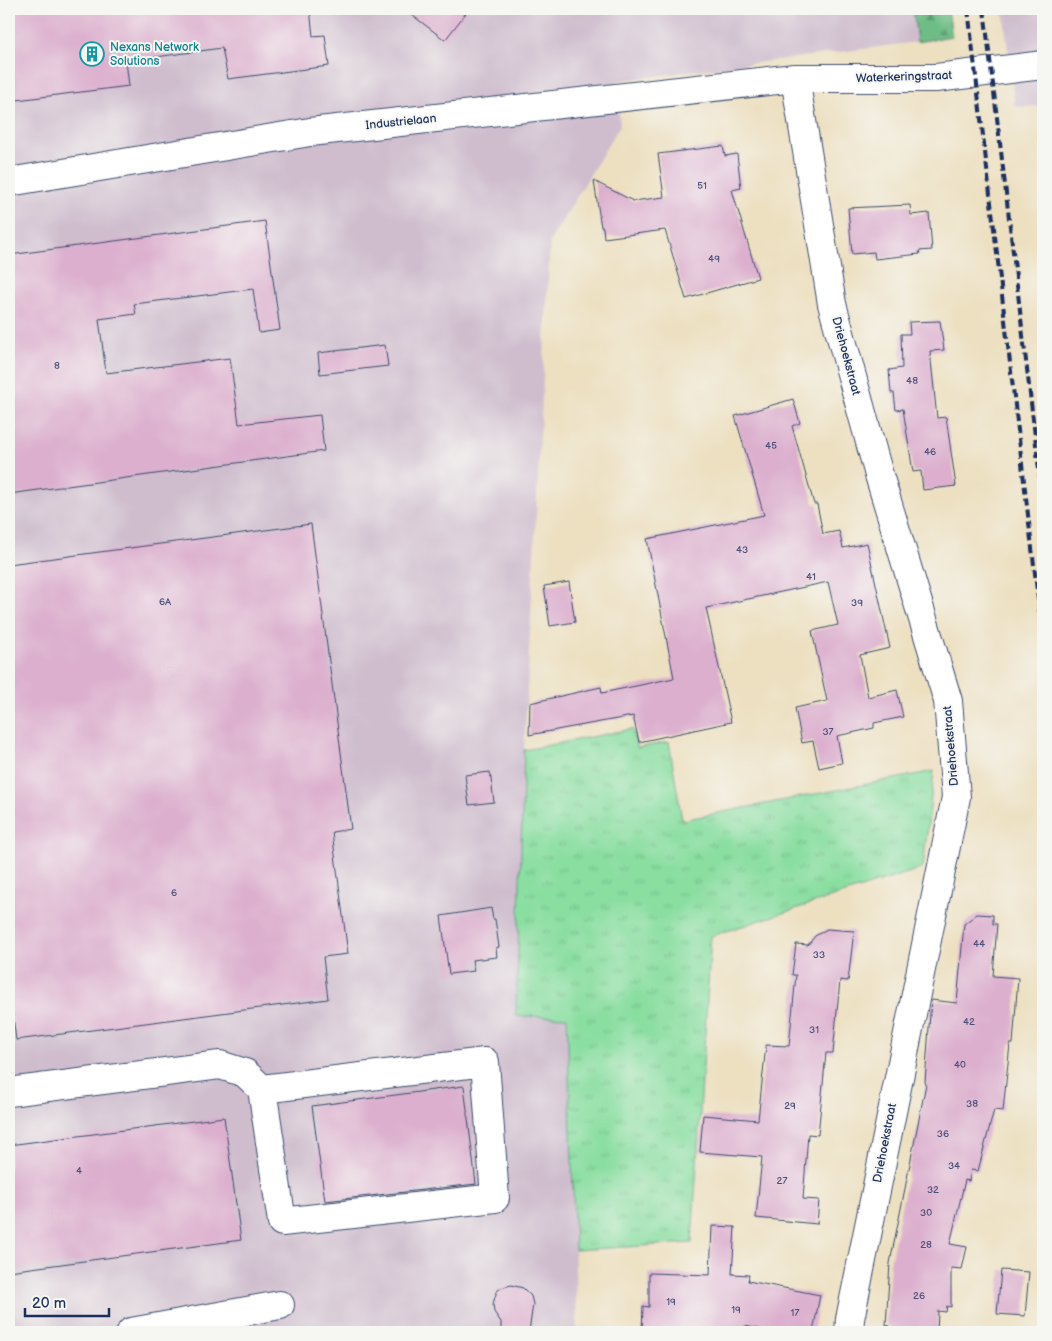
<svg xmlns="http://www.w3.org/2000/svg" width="1052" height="1341" font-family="'Balsamiq Sans',sans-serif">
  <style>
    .industrial { fill: #cfbdce }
    .grass { fill: url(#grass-tufts); stroke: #52867f }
    .forest { fill: url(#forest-firs); stroke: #447672 }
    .building { fill: #dcafce }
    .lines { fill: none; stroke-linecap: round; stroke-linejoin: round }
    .minor-casing { stroke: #3a4a6d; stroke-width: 30 }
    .minor { stroke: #fff; stroke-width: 28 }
    .rail { stroke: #1b2f5e; stroke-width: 4; stroke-dasharray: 8 4; stroke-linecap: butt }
    .labels { text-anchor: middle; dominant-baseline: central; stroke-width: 4; stroke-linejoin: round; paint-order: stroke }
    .number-label { font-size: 10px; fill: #4b4f7a }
    .culture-label { font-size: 12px; fill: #0d838f; stroke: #f6f6f2; text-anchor: start }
    .street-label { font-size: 12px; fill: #1b2f5e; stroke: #f6f6f2 }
  </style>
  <defs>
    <pattern id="grass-tufts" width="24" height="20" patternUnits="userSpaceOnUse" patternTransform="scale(1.25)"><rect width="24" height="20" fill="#89dea0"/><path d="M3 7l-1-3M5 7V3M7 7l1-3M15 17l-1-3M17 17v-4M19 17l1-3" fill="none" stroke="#76bf8c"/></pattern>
    <pattern id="forest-firs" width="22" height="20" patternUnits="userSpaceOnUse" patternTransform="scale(1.25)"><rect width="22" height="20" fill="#6ebd86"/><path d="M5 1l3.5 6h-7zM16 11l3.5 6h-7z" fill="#5a9a71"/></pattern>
  </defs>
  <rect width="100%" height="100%" fill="#f6f6f2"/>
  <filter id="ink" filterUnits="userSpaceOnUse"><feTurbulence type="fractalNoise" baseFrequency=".02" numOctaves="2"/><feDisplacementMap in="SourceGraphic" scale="10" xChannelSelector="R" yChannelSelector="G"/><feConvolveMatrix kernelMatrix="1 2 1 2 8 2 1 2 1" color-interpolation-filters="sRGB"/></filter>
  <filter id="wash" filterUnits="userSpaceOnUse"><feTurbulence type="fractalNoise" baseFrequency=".0096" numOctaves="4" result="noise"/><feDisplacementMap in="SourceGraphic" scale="20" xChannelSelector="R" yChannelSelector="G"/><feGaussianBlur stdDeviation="1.12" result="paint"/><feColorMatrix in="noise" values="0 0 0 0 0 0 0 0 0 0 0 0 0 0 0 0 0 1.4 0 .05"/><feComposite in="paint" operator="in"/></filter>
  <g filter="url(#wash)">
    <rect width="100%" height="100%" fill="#ede0c1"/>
    <path class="industrial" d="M 9,9 L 913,9 L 917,42 L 617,81 L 620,125 L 550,241 L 524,750 L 516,1016 L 567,1017 L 577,1332 L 9,1332 Z
      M 1003,9 L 1043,9 L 1043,106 L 1015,107 Z"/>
    <path class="grass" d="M 632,729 L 637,748 L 669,742 L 682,820 L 934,771 L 923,868 L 711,936 L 692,1243 L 575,1250 L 567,1017 L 516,1016 L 524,750 Z"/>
    <path class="forest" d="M 913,9 L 948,9 L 952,36 L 917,42 Z"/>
    <g id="blocks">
      <path class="building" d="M 9,9 L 310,9 L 313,36 L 325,35 L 329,66 L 228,79 L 222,48 L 126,61 L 129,86 L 9,101 Z
        M 404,9 L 469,9 L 445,40 Z
        M 723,146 L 725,156 L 737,154 L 741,188 L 732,190 L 758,278 L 686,299 L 665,230 L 604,238 L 603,227 L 601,227 L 594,181 L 633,201 L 664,197 L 658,154 Z
        M 910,205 L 911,215 L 929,213 L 932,250 L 919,251 L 920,254 L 875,259 L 874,252 L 852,254 L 848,208 Z
        M 265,221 L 280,330 L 259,333 L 253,289 L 134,304 L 136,314 L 99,319 L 106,373 L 230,358 L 239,424 L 320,415 L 324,451 L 9,494 L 9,255 Z
        M 940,321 L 944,350 L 930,351 L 937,418 L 946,417 L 956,486 L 923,490 L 921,471 L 913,472 L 903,409 L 896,410 L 894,393 L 891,393 L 889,370 L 902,368 L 901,334 L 910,334 L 909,322 Z
        M 385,345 L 388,366 L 320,374 L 318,353 Z
        M 793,399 L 800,423 L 792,426 L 814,504 L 817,504 L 823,534 L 839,531 L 843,548 L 867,543 L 890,648 L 860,655 L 868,697 L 897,690 L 903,717 L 874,723 L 874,728 L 837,736 L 842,763 L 819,768 L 813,741 L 802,743 L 795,708 L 827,701 L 812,631 L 838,625 L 828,582 L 706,608 L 731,722 L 639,742 L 633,716 L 529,735 L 530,703 L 601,687 L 602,693 L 674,678 L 647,539 L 764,515 L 735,416 Z
        M 311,524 L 351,829 L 332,832 L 348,954 L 323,957 L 328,999 L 16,1040 L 9,985 L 9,564 Z
        M 569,582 L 575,622 L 550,626 L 544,586 Z
        M 490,772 L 494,802 L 469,805 L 465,775 Z
        M 491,908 L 493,919 L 495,919 L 499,947 L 496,948 L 497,957 L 472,960 L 474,971 L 449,974 L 441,916 Z
        M 977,914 L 993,915 L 993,924 L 997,924 L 993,976 L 1018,978 L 1013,1044 L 1010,1044 L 1003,1111 L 994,1110 L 978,1171 L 971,1170 L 969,1181 L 965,1180 L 950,1244 L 967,1247 L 962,1269 L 951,1268 L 951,1307 L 947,1306 L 946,1312 L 938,1311 L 937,1332 L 890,1332 L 890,1326 L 886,1325 L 890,1263 L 926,1084 L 925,1082 L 931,1000 L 957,1003 L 964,924 Z
        M 827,929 L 854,931 L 848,981 L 840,980 L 833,1053 L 826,1053 L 818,1135 L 808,1134 L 803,1199 L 819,1200 L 817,1224 L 756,1218 L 762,1157 L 700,1152 L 703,1115 L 758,1120 L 766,1045 L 789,1046 L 796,975 L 792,975 L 796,944 L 808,945 L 815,936 Z
        M 464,1086 L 476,1184 L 325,1201 L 312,1106 Z
        M 224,1117 L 241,1240 L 9,1271 L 9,1145 Z
        M 712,1226 L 735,1227 L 732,1274 L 749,1275 L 748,1281 L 820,1295 L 813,1332 L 774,1332 L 745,1326 L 744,1332 L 642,1332 L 643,1306 L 649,1307 L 649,1273 L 710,1275 Z
        M 1001,1270 L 1029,1272 L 1025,1316 L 997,1314 Z
        M 511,1285 L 523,1288 L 531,1296 L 533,1304 L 529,1332 L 501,1332 L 501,1322 L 494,1312 L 493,1304 L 495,1297 L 497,1291 L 501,1288 Z"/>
    </g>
  </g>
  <g filter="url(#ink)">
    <use href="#blocks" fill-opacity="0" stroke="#3a4a6d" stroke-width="1"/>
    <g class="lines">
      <g class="minor-casing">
        <path id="minor" d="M 795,78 L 832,304 L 879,475 L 948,701 L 956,797 L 850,1319 L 849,1332
          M 9,182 L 310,132 L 795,78 L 936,78 L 1043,65
          M 9,1092 L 220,1065 L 245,1073 L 262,1089 L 282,1222 L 495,1198 L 485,1062 L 262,1089
          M 131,1332 L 280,1305"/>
      </g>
      <use href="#minor" class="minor"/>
      <path class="rail" d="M 968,9 L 1043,641
        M 984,9 L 1043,503"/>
    </g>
  </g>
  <defs>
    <g id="building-ring" transform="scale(1.25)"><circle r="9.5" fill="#f6f6f2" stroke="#0f9aa8" stroke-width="1.5"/><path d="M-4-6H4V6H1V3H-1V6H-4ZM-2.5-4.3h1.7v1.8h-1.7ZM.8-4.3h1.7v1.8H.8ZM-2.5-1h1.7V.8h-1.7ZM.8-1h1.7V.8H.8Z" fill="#0f9aa8"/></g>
  </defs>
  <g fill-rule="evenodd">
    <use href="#building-ring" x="92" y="54"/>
  </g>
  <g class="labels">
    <g class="number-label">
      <text x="702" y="186">51</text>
      <text x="714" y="259">49</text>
      <text x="57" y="366">8</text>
      <text x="912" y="381">48</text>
      <text x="771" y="446">45</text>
      <text x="930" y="452">46</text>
      <text x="742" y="550">43</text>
      <text x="811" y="577">41</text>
      <text x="165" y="602">6A</text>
      <text x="857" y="603">39</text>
      <text x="828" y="732">37</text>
      <text x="174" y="893">6</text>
      <text x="979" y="944">44</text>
      <text x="819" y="955">33</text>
      <text x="969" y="1022">42</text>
      <text x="814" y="1030">31</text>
      <text x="960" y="1065">40</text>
      <text x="972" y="1104">38</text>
      <text x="790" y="1106">29</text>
      <text x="943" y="1134">36</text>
      <text x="954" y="1166">34</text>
      <text x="79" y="1171">4</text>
      <text x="782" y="1181">27</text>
      <text x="933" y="1190">32</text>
      <text x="926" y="1213">30</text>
      <text x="926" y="1245">28</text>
      <text x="919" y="1296">26</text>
      <text x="671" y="1302">19</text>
      <text x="736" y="1310">19</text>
      <text x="795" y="1313">17</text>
    </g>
    <g class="culture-label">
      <text x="110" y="47">Nexans Network<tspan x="110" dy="14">Solutions</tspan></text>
    </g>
    <g class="street-label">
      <text transform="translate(904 77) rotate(-2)">Waterkeringstraat</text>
      <text transform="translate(401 122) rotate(-6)">Industrielaan</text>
      <text transform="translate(846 356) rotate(75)">Driehoekstraat</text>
      <text transform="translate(951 746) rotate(-95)">Driehoekstraat</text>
      <text transform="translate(885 1143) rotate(-79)">Driehoekstraat</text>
    </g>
  </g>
  <rect width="1052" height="1341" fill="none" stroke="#f6f6f2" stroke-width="30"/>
  <path d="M25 1308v8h84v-8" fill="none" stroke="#1b2f5e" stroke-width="2.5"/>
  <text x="32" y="1308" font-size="15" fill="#1b2f5e" stroke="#f6f6f2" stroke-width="4" paint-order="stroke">20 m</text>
</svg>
